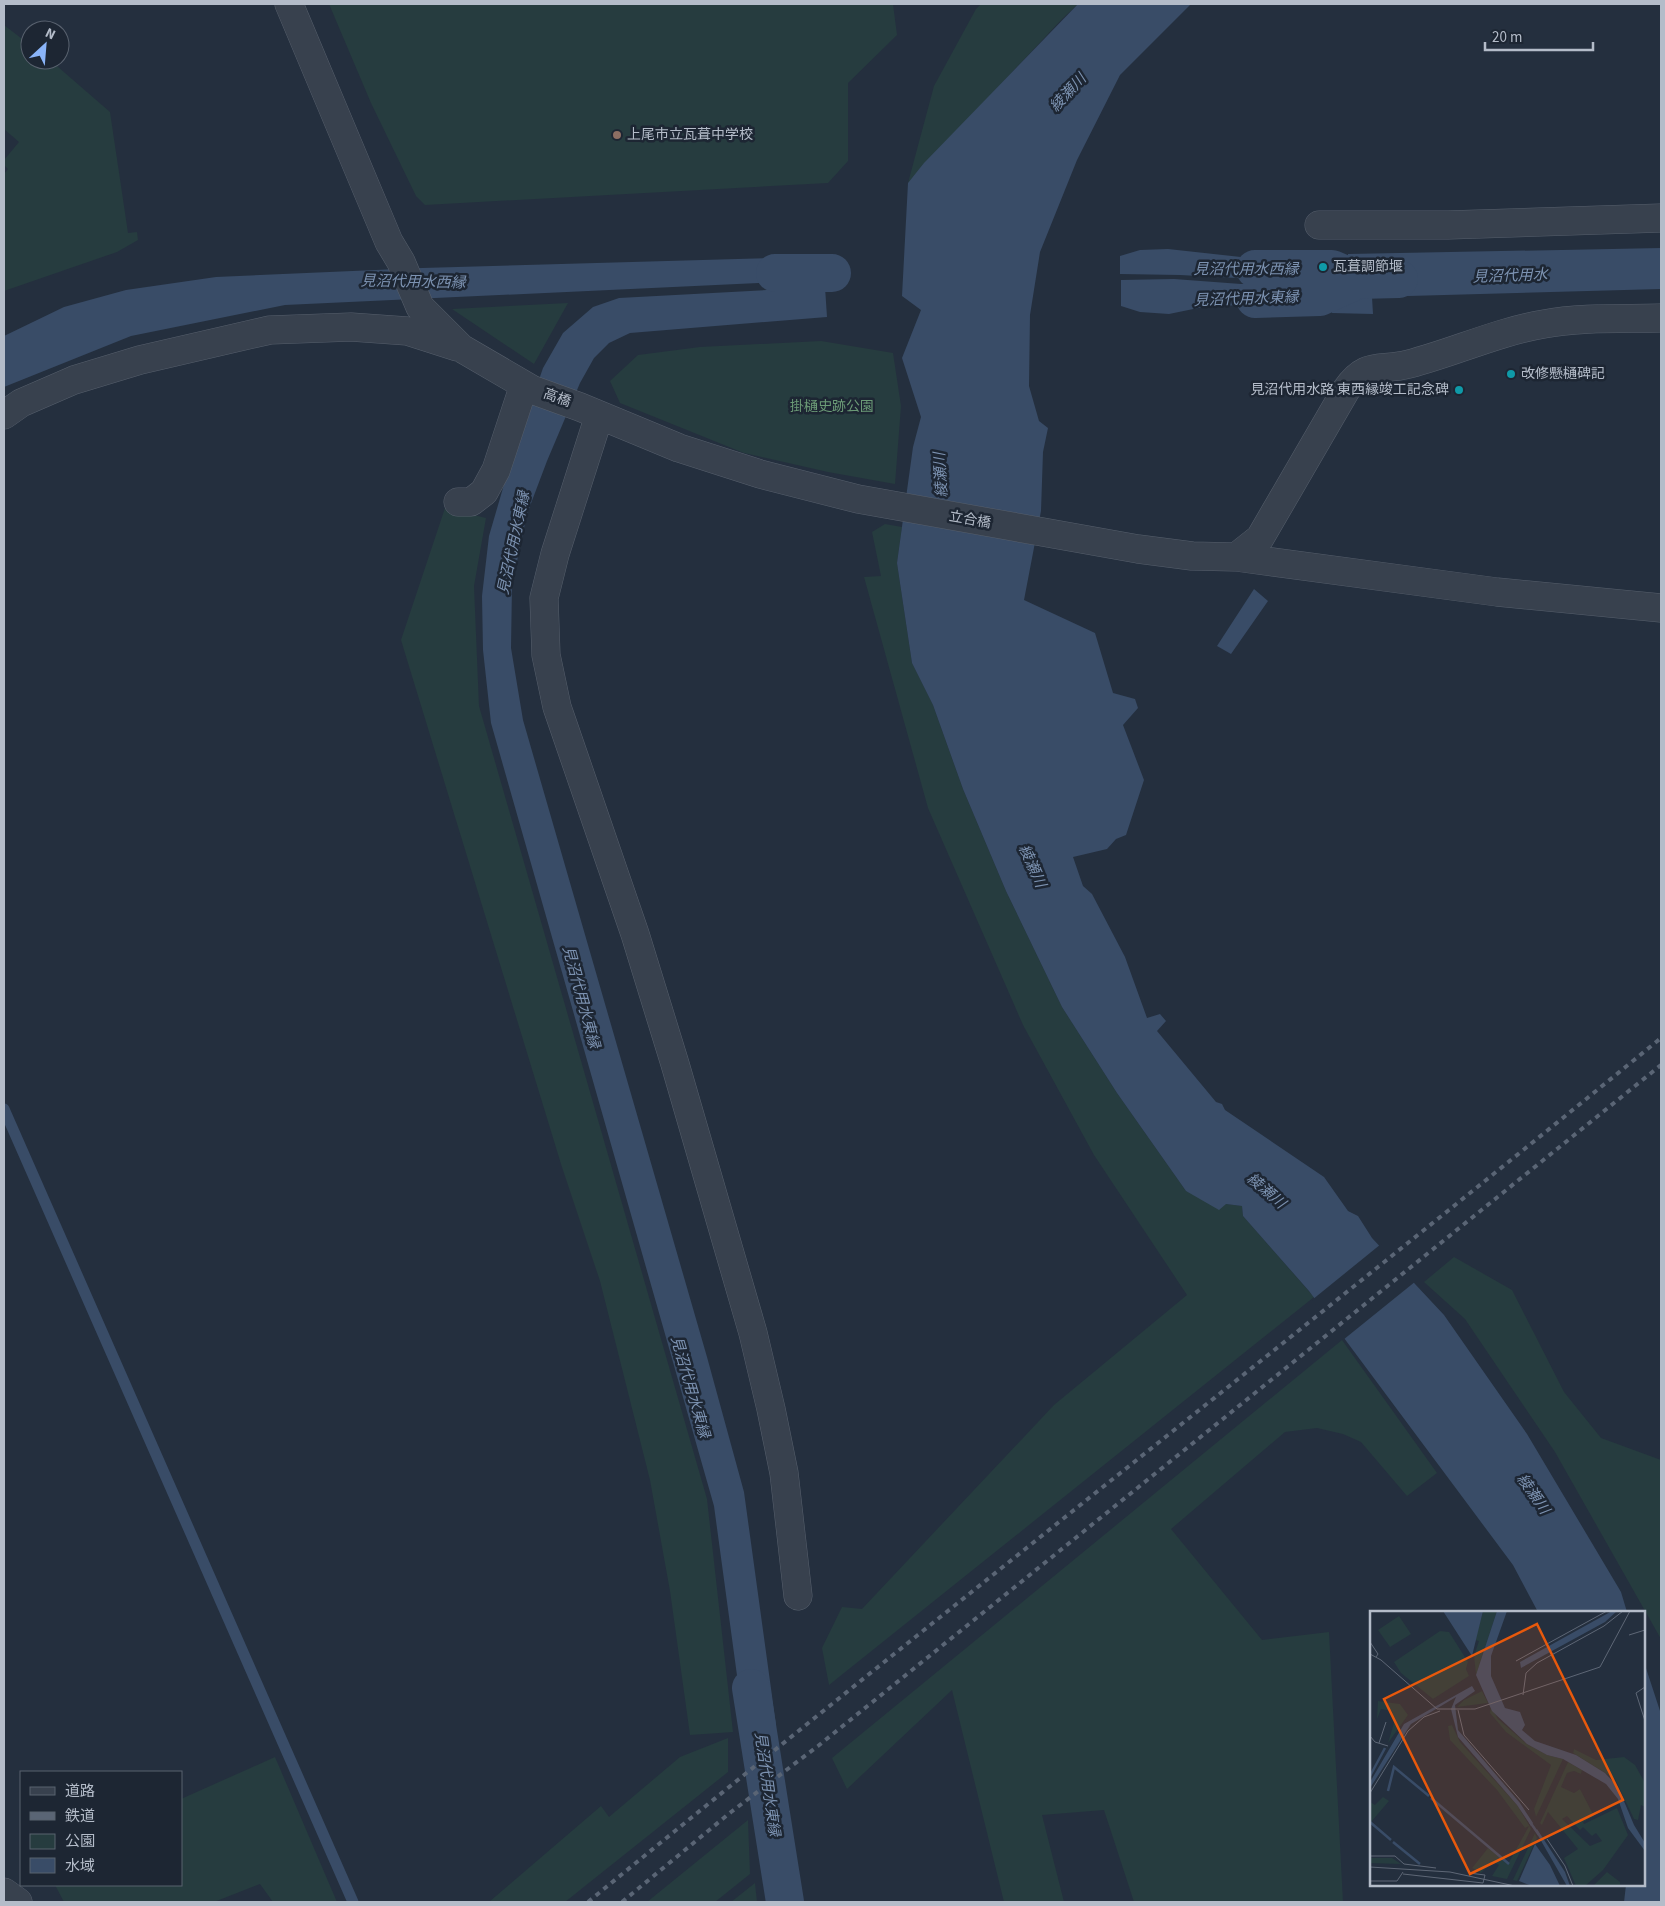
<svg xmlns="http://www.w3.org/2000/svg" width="1665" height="1906" font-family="'Source Sans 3','Noto Sans JP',sans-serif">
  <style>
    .green { fill: #263c3f }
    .water { fill: #394c67 }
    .pier { fill: #242f3e }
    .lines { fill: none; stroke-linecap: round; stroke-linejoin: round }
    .stream { stroke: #394c67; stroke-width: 11 }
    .canal { stroke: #394c67; stroke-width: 38 }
    .minor-casing { stroke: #565f6c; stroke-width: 29 }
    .minor { stroke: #38414e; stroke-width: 28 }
    .rail { stroke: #5a6575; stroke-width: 4; stroke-dasharray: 5 5; stroke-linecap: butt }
    .education-dot { fill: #8d6e63; stroke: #1d2633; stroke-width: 2 }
    .culture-dot { fill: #0f9aa8; stroke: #1d2633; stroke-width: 2 }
    .labels { text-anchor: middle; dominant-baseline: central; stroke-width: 5; stroke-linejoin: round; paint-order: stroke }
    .poi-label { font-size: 14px; fill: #b4bcc9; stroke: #1d2633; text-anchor: start }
    .street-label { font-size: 14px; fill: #b4bcc9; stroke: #1d2633 }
    .park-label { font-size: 14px; fill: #6b9a76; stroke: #1d2633 }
    .water-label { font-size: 15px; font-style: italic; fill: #7c92b1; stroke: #1d2633 }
    .inset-river { fill: none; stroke: #394c67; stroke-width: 2.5 }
    .inset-road { fill: none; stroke: #5e6776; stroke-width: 1 }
    .view { fill: #e8590c; fill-opacity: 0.15; stroke: #e8590c; stroke-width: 2.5 }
    .inset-edge { fill: none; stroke: #b4bcc9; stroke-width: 2.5 }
  </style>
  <rect width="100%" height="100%" fill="#242f3e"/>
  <path class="green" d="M 329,4 L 893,4 L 897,35 L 848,83 L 848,161 L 828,183 L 425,205 L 416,196 L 371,103 Z
    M 981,4 L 1078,4 L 1062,19 L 908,183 L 934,86 L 976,9 Z
    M 4,25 L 30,45 L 30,60 L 50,60 L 110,112 L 128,233 L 137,232 L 138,240 L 117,252 L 4,291 L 4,174 L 8,169 L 4,165 L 4,160 L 19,142 L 4,129 Z
    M 568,303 L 534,364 L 452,309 Z
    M 821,341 L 893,353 L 901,406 L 895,484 L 828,472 L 744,453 L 620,403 L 610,381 L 638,355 L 700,347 Z
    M 445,508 L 486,518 L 474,586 L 479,706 L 707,1499 L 733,1732 L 690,1735 L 670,1591 L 650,1480 L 600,1281 L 561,1164 L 401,640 Z
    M 885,524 L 902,527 L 897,563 L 912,663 L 933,705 L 963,789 L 1006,891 L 1062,1007 L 1117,1093 L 1186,1191 L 1226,1204 L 1242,1206 L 1243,1216 L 1314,1297 L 829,1685 L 822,1648 L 842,1607 L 862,1609 L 1054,1405 L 1187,1295 L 1094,1155 L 1023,1025 L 928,808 L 864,577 L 881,576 L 872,532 Z
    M 1454,1257 L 1512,1290 L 1564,1392 L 1601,1438 L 1661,1460 L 1661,1639 L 1555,1452 L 1465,1319 L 1424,1282 Z
    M 1342,1340 L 1437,1473 L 1407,1496 L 1361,1442 L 1343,1434 L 1317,1428 L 1285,1432 L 1171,1529 L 1262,1640 L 1329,1632 L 1343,1902 L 1134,1902 L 1104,1810 L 1042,1815 L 1064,1902 L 1004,1902 L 952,1690 L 847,1789 L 832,1758 Z
    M 728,1738 L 728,1772 L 565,1902 L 489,1902 L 601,1806 L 609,1817 L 680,1757 Z
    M 275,1757 L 337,1902 L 273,1902 L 260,1884 L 214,1902 L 64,1902 L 55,1885 L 181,1885 L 181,1799 Z
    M 748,1820 L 750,1874 L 715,1902 L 647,1902 Z
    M 755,1883 L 757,1902 L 731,1902 Z"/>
  <path class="water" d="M 1078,4 L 1191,4 L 1120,75 L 1077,160 L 1040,252 L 1030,315 L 1029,386 L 1039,421 L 1048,428 L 1043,452 L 1041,511 L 1024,600 L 1095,633 L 1113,693 L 1135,699 L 1138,708 L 1123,725 L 1144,780 L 1126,835 L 1116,839 L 1107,849 L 1073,857 L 1083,886 L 1092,894 L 1125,957 L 1147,1018 L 1160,1014 L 1166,1021 L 1157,1031 L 1216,1102 L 1222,1104 L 1225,1110 L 1324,1177 L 1348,1211 L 1358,1216 L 1372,1238 L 1444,1315 L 1527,1434 L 1621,1592 L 1627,1612 L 1538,1612 L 1513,1565 L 1309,1291 L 1243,1216 L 1242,1206 L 1226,1204 L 1219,1210 L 1186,1191 L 1117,1093 L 1062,1007 L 1006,891 L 963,789 L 933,705 L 912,663 L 897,563 L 913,447 L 921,417 L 902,358 L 921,310 L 902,296 L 908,183 L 924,163 Z
    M 1661,248 L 1661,289 L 1372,297 L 1373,314 L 1332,313 L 1333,288 L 1348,288 L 1348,254 Z
    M 1168,249 L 1250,258 L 1305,257 L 1307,277 L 1256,279 L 1180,275 L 1120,274 L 1120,256 L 1140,250 Z
    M 808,257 L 826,266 L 826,280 L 285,305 L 131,336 L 4,387 L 4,336 L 64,307 L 126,290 L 216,277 L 422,268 Z
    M 1174,279 L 1241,284 L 1306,284 L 1306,301 L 1251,305 L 1208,306 L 1169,314 L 1140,312 L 1121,306 L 1121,280 Z
    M 825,287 L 827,317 L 630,333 L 609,343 L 594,358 L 580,383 L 547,461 L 527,514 L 512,585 L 511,648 L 523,720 L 707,1357 L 744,1492 L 776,1725 L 747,1749 L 714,1506 L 491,723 L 483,650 L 482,596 L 489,536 L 510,464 L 543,368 L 563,333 L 593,307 L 619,298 Z
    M 1254,589 L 1268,601 L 1231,654 L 1217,646 Z
    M 1644,1662 L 1661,1714 L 1661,1902 L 1624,1902 L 1626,1885 L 1644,1885 Z
    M 785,1798 L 797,1902 L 767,1902 L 758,1819 Z"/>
  <path class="pier" d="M 1381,1244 L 1416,1281 L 1343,1340 L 1312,1300 Z"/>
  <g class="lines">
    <path class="stream" d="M 4,1109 L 353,1902"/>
    <path class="canal" d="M 1255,269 L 1332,269 L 1358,280
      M 775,273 L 832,273
      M 1255,299 L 1320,297 L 1358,280 L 1399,279
      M 751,1688 L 785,1902"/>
    <g class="minor-casing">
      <path id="minor" d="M 289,4 L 389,242 L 401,262 L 420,307 L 461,348 L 533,390 L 580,407 L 679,448 L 760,474 L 858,499 L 1138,549 L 1192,556 L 1236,557 L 1497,592 L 1661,608
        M 1319,225 L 1448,225 L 1661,218
        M 4,415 L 21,403 L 74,380 L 140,360 L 270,330 L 351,327 L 407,331 L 457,347
        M 599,416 L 555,554 L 544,598 L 546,655 L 557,707 L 635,934 L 675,1064 L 753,1333 L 771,1409 L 784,1473 L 798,1596
        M 458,502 L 471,502 L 484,492 L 496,470 L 524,385
        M 1236,557 L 1260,538 L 1346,390 C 1367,360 1379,372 1409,364 C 1455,352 1497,332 1544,324 C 1582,317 1622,319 1661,318
        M 4,1892 L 18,1902"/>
    </g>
    <use href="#minor" class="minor"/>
    <path class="rail" d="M 588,1902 C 943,1611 1305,1329 1661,1038
      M 622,1902 L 731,1812 L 818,1746 L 1661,1065"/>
  </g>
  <circle class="education-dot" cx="617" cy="135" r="5"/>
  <g class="culture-dot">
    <circle cx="1323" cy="267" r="5"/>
    <circle cx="1511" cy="374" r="5"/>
    <circle cx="1459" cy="390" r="5"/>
  </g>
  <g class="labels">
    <g class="poi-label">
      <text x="627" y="135">上尾市立瓦葺中学校</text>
      <text x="1333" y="267">瓦葺調節堰</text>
      <text x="1521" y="374">改修懸樋碑記</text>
      <text x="1449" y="390" text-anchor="end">見沼代用水路 東西縁竣工記念碑</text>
    </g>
    <g class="street-label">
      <text transform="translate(557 398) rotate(20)">高橋</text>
      <text transform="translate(970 520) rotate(10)">立合橋</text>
    </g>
    <g class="park-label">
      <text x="832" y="407">掛樋史跡公園</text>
    </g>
    <g class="water-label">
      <text transform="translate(1068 93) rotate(-47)">綾瀬川</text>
      <text x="1246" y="269">見沼代用水西縁</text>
      <text transform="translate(1510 276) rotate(-2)">見沼代用水</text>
      <text transform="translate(413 282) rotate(1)">見沼代用水西縁</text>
      <text transform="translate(1246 299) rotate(-2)">見沼代用水東縁</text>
      <text transform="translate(941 475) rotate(-93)">綾瀬川</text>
      <text transform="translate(514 543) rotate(-78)">見沼代用水東縁</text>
      <text transform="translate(1032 866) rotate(66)">綾瀬川</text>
      <text transform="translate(581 997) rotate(75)">見沼代用水東縁</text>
      <text transform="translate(1266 1191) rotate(41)">綾瀬川</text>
      <text transform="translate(690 1387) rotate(74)">見沼代用水東縁</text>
      <text transform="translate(1533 1494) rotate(55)">綾瀬川</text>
      <text transform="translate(767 1784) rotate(82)">見沼代用水東縁</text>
    </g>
  </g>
  <g transform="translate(1370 1611)">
    <rect width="275" height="275" fill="#242f3e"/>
    <path d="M 113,0 L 127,0 L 106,64 L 104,45 L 109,30 L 105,29 ZM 29,5 L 41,23 L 20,36 L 8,19 ZM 70,20 L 79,21 L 98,51 L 96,58 L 99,65 L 63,88 L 31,62 L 24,51 ZM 112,80 L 118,92 L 87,96 L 94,89 ZM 8,90 L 30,93 L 38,104 L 18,132 L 24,112 L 22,100 L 11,98 L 7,108 ZM 121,96 L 128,108 L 157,133 L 177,144 L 193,148 L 166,206 L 164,198 L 181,154 L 136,121 L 120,102 ZM 82,114 L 90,131 L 147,194 L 159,214 L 161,218 L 137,268 L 122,265 L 129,254 L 123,250 L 111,262 L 102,257 L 118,237 L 138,253 L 159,215 L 155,217 L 127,179 L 80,129 L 78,115 ZM 204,138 L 226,149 L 254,146 L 265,154 L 275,172 L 275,196 L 271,194 L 268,209 L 264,208 L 245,168 L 203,142 ZM 198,151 L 212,159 L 211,163 L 204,160 L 197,162 L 191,176 L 204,182 L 210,178 L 224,205 L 213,211 L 214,213 L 247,197 L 258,224 L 233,259 L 215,275 L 206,275 L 194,247 L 208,238 L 178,201 L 172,214 L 170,212 ZM 197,205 L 210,219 L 213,216 L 222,225 L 226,222 L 232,230 L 220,235 L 192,208 ZM 13,186 L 19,190 L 1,211 L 0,191 L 5,194 ZM 165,222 L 167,227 L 147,270 L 143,269 ZM 0,247 L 22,247 L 31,253 L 0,252 ZM 237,261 L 250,271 L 250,275 L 223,275 Z" fill="#263c3f" fill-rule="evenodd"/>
    <path d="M 73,0 L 113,0 L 102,45 ZM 127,0 L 137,0 L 121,45 L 121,65 L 135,97 L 150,101 L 155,114 L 152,119 L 165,130 L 206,144 L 235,162 L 248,176 L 264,214 L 275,232 L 275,240 L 258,217 L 248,188 L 236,173 L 193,148 L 177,144 L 157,133 L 122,100 L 106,64 ZM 242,0 L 247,0 L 235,11 L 151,57 L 150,51 ZM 102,75 L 105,80 L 85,94 L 88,119 L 150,192 L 163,212 L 161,215 L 147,194 L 88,126 L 81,98 L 86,86 L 41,113 L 0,177 L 0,171 L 34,113 ZM 167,218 L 195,261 L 200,275 L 197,275 L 166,221 ZM 165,233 L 180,254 L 190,275 L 162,275 L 149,270 Z" fill="#394c67"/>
    <path class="inset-river" d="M 0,165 L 15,137M 18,180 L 24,156 L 59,185M 61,187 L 139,253M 0,211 L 21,229M 160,211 L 169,224M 23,231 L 50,253"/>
    <path class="inset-road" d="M 259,24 L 275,19M 0,31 L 8,43 L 6,46M 0,43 L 11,49 L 67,98 L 105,98 L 230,56 L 260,0M 146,50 L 237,0M 275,76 L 266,82 L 275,110M 153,84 L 156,62 L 167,52 L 234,15 L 253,0M 88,99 L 94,124 L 159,199M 0,125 L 5,131 L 18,135M 9,132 L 16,111M 0,182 L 38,120 L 54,106 L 70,100M 177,228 L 195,255 L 203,275M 0,245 L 25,245 L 34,253 L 66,257M 0,256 L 80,261 L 145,275M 33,263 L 113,272 L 115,264 L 99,262M 0,270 L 27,270 L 33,261"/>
    <path class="view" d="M 167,13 L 253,189 L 100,263 L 14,88 Z"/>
    <rect width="275" height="275" class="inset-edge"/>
  </g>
  <rect width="1665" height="1906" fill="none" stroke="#b4bcc9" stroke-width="10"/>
  <rect x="20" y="1771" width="162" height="115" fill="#1d2633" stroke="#59626f"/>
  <rect x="30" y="1787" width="25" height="8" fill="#38414e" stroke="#59626f"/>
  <text x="65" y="1796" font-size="15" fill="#b4bcc9">道路</text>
  <rect x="30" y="1812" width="25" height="8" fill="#5a6575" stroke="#59626f"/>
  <text x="65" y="1821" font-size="15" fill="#b4bcc9">鉄道</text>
  <rect x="30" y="1834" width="25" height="15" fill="#263c3f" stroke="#59626f"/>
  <text x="65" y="1846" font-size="15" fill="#b4bcc9">公園</text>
  <rect x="30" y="1858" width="25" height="15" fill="#394c67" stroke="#59626f"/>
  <text x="65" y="1871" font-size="15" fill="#b4bcc9">水域</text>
  <g transform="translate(45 45) rotate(26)"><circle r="24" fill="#1d2633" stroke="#59626f"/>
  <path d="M0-4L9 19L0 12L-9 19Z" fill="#8ab4f8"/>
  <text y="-8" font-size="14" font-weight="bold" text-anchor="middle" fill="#b4bcc9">N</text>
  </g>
  <path d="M1485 42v8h108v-8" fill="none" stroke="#b4bcc9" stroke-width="2.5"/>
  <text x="1492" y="42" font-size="15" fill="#b4bcc9" stroke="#1d2633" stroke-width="4" paint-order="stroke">20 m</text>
</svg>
